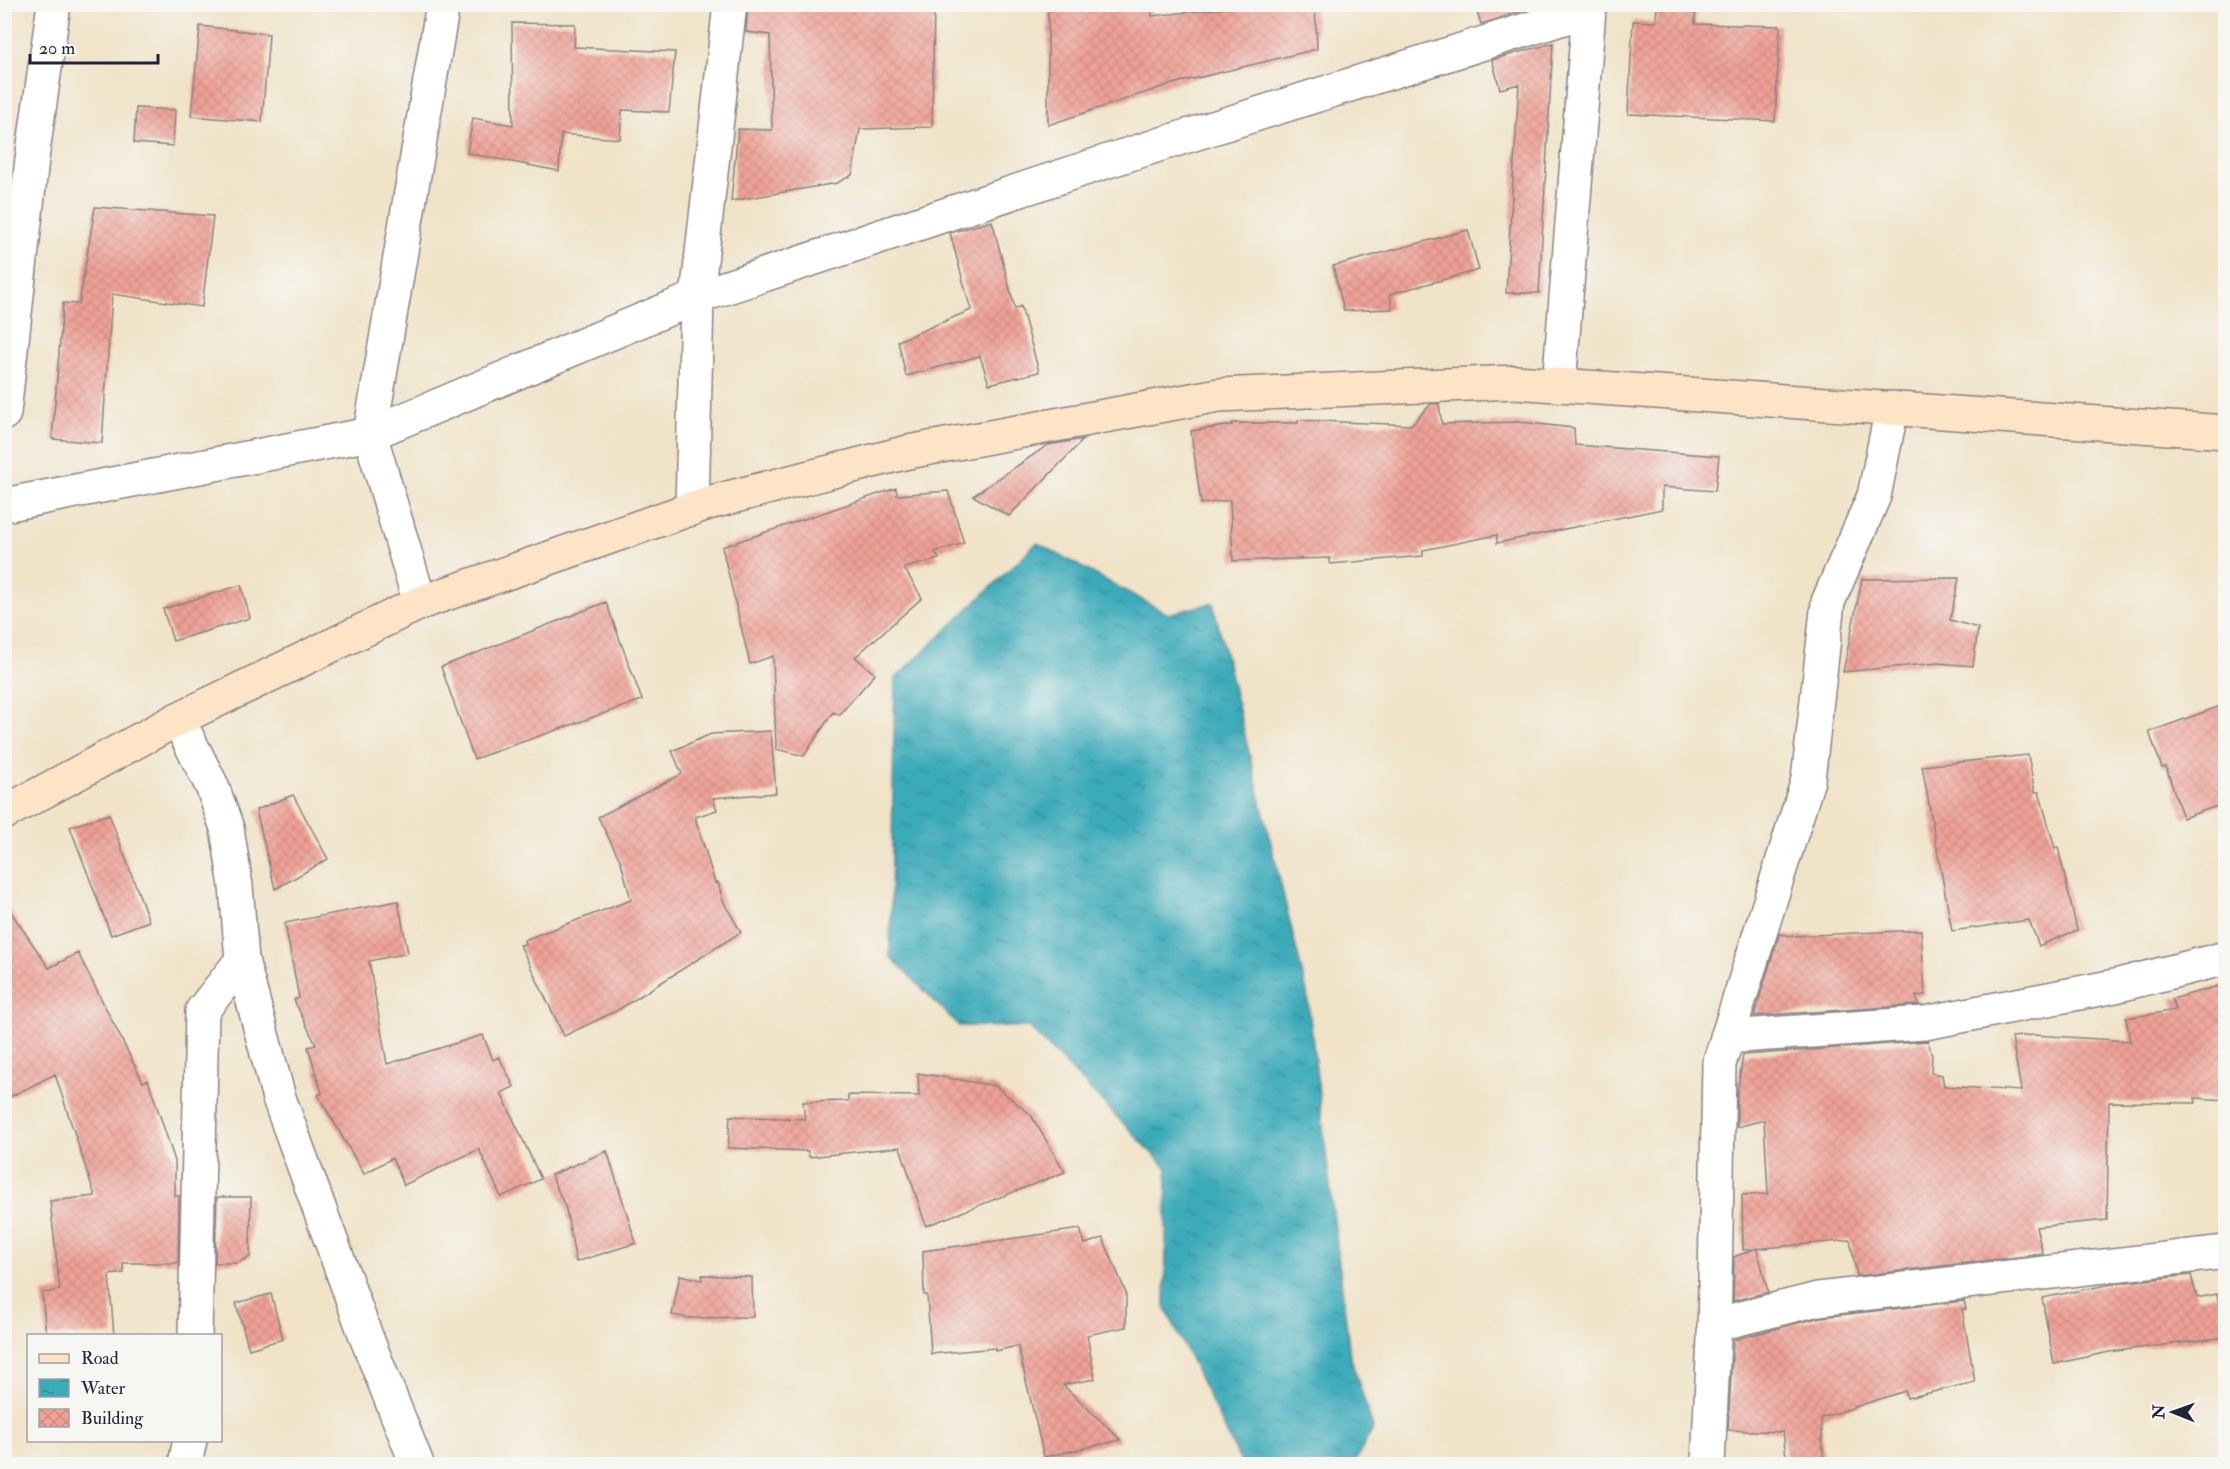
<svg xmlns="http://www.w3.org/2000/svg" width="2230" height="1469" font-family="'IM FELL Double Pica',serif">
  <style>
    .water { fill: url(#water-ripples); stroke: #2e667a; stroke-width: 1.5 }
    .building { fill: url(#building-cross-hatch) }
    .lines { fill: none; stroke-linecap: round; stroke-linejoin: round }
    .minor-casing { stroke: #898282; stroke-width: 36 }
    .tertiary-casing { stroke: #898282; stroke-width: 36 }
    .secondary-casing { stroke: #898282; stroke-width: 36 }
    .minor { stroke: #fff; stroke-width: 33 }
    .tertiary { stroke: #fff; stroke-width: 33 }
    .secondary { stroke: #fee4c6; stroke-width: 33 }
  </style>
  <defs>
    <pattern id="water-ripples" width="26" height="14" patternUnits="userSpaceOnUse" patternTransform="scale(1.5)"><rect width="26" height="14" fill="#3baab9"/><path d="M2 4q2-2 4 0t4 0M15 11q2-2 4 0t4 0" fill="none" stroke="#318a98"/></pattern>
    <pattern id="building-cross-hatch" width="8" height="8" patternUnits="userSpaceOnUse" patternTransform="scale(1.5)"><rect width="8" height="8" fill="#efa196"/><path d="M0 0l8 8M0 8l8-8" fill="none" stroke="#cd8a82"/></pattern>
  </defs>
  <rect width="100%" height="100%" fill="#f6f6f2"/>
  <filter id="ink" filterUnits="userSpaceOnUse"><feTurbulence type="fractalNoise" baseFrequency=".0167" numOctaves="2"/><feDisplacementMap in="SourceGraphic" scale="12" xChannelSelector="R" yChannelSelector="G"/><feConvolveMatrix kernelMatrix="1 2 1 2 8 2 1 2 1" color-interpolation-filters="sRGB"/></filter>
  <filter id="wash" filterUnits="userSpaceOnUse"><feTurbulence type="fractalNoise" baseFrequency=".008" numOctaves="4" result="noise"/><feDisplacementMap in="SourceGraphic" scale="24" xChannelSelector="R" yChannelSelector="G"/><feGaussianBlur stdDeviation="1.35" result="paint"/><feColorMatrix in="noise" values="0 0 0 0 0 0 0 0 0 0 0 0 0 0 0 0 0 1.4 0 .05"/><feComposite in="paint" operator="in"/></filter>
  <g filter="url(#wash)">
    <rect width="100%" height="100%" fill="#f0e3c8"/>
    <path class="water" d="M 1037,543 L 1168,614 L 1213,603 L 1307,993 L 1350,1355 L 1373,1428 L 1354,1464 L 1242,1464 L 1165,1307 L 1167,1168 L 1029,1027 L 959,1026 L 890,956 L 895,679 Z"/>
    <g id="blocks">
      <path class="building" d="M 748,4 L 934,4 L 932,127 L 860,129 L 852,175 L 837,183 L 731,201 L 738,129 L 772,130 L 770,35 L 746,32 Z
        M 1048,4 L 1151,4 L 1152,16 L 1265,4 L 1315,4 L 1317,49 L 1168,85 L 1048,125 Z
        M 1475,4 L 1525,4 L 1525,10 L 1481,24 Z
        M 1657,4 L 1696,4 L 1695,24 L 1780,26 L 1775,121 L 1628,114 L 1633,21 L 1656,22 Z
        M 512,23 L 575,24 L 574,47 L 675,52 L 669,112 L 622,110 L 620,139 L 561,134 L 559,171 L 467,153 L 473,118 L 513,125 Z
        M 200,26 L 269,34 L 262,122 L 191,116 Z
        M 1553,43 L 1539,293 L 1506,293 L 1519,84 L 1500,89 L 1492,60 Z
        M 136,108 L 175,110 L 173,146 L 134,143 Z
        M 95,207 L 213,216 L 202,307 L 112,294 L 102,443 L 52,439 L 63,303 L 79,304 Z
        M 992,221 L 1015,309 L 1021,306 L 1039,372 L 989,384 L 980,356 L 906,376 L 898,341 L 971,310 L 950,233 Z
        M 1468,230 L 1479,270 L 1390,294 L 1392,309 L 1344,311 L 1333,266 Z
        M 1431,404 L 1439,404 L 1442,424 L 1520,422 L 1574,428 L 1575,445 L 1719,456 L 1715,491 L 1662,487 L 1662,509 L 1497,543 L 1497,535 L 1423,550 L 1423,556 L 1330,564 L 1330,558 L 1233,561 L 1230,500 L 1201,504 L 1191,431 L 1232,425 L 1232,423 L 1298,423 L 1298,420 L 1411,425 Z
        M 1084,439 L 1009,516 L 973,496 L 1048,445 Z
        M 896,488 L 897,495 L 948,491 L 964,543 L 935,552 L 939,559 L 904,568 L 922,598 L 855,657 L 875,674 L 839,715 L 833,712 L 804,756 L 776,749 L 773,656 L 750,664 L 722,547 Z
        M 1959,578 L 1950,620 L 1978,628 L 1973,666 L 1938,663 L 1843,672 L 1862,579 Z
        M 241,585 L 250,618 L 173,641 L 163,609 Z
        M 606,602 L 642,700 L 474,759 L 441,667 Z
        M 2226,704 L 2226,803 L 2183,818 L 2166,767 L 2162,768 L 2149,732 Z
        M 771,731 L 776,793 L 713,798 L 717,810 L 695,817 L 715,883 L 718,882 L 723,901 L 741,932 L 618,1010 L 564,1036 L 520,945 L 525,944 L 524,940 L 631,900 L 621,862 L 598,817 L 682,774 L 672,751 L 711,734 Z
        M 2028,755 L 2035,792 L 2039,792 L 2055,848 L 2058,847 L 2077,930 L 2039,946 L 2029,920 L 1952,931 L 1922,766 Z
        M 293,795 L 328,859 L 275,889 L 256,810 Z
        M 109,814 L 149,921 L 111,935 L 70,827 Z
        M 398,901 L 408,953 L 369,961 L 387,1064 L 483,1035 L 493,1060 L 499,1057 L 514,1087 L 501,1093 L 541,1179 L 501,1197 L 479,1149 L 404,1185 L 392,1158 L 364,1174 L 318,1095 L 322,1093 L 308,1047 L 316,1045 L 294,1000 L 299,998 L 285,923 Z
        M 4,902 L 49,968 L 78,953 L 143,1082 L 148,1080 L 175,1161 L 175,1196 L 179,1196 L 178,1263 L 123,1263 L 124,1273 L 109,1275 L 114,1335 L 46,1335 L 42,1293 L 60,1290 L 50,1201 L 95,1196 L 55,1074 L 4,1100 Z
        M 1921,930 L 1925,995 L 1916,996 L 1919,1005 L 1754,1016 L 1779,934 L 1792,936 Z
        M 2226,984 L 2226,1100 L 2195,1098 L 2196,1103 L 2109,1102 L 2107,1220 L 2036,1227 L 2043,1254 L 1857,1276 L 1850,1240 L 1743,1250 L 1742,1195 L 1768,1194 L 1764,1120 L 1737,1127 L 1737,1094 L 1743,1055 L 1928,1041 L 1932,1056 L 1931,1073 L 1942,1075 L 1944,1086 L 2021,1091 L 2012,1037 L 2035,1035 L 2130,1041 L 2126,1018 L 2176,1010 L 2172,999 Z
        M 918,1073 L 996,1086 L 1031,1115 L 1065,1172 L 926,1226 L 900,1147 L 809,1157 L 808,1151 L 728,1148 L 730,1116 L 805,1119 L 803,1102 L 848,1101 L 848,1095 L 919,1096 Z
        M 607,1151 L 636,1243 L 576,1262 L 566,1209 L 551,1175 Z
        M 217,1197 L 251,1197 L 250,1257 L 237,1263 L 215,1263 Z
        M 1080,1229 L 1085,1244 L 1103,1238 L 1126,1293 L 1126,1327 L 1087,1335 L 1095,1379 L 1063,1385 L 1121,1440 L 1044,1457 L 1018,1346 L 995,1351 L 995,1348 L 931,1354 L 927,1295 L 924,1295 L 923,1251 Z
        M 1757,1248 L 1768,1292 L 1733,1301 L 1734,1257 Z
        M 680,1275 L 702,1280 L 702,1275 L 752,1277 L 753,1317 L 689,1318 L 672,1315 Z
        M 2191,1275 L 2197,1298 L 2217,1294 L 2226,1337 L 2109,1352 L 2054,1364 L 2042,1298 L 2117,1283 Z
        M 271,1294 L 283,1339 L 249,1349 L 236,1303 Z
        M 1964,1301 L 1966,1309 L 1962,1309 L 1975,1382 L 1907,1398 L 1905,1391 L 1821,1418 L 1824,1464 L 1787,1464 L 1783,1432 L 1728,1430 L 1733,1340 L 1821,1317 Z"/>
    </g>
  </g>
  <g filter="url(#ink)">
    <use href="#blocks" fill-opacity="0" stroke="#898282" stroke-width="1.5"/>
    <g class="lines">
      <g class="minor-casing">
        <path id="minor" d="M 730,4 L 697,297 L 1114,159 L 1589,10 L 1559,385
          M 4,413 L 32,159 L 54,4
          M 4,505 L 370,434 L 443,4
          M 420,603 L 370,434 L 697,297 L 692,509
          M 1727,1037 L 1925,1023 L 2115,986 L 2226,958
          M 1714,1325 L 1818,1299 L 2226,1252
          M 195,1336 L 202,1011 L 242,960
          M 185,1464 L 190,1440
          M 1708,1464 L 1714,1338 L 1719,1064 L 1808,780 L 1828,602 L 1874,496 L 1892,408"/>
      </g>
      <g class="tertiary-casing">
        <path id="tertiary" d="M 178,719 L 212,786 L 227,828 L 236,886 L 242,960 L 279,1098 L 367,1339 L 417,1464"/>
      </g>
      <g class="secondary-casing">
        <path id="secondary" d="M 4,813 L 178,719 L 420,603 L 708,503 L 908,452 L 1219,395 L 1515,382 L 2226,432"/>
      </g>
      <use href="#minor" class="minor"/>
      <use href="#tertiary" class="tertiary"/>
      <use href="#secondary" class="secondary"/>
    </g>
  </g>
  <rect width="2230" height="1469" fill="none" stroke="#f6f6f2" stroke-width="24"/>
  <rect x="27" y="1334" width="195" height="108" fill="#f6f6f2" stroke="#a1a1a9" stroke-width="1.5"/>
  <rect x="39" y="1354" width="30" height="9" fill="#fee4c6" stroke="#a1a1a9" stroke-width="1.5"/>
  <text x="81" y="1364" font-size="18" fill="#22223b">Road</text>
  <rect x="39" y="1379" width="30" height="18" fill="url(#water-ripples)" stroke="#a1a1a9" stroke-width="1.5"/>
  <text x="81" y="1394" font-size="18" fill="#22223b">Water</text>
  <rect x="39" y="1409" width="30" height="18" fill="url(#building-cross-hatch)" stroke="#a1a1a9" stroke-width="1.5"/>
  <text x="81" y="1424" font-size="18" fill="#22223b">Building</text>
  <g transform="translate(2173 1412) rotate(271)" stroke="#f6f6f2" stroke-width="4.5" paint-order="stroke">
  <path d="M0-4.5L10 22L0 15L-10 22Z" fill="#22223b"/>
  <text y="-9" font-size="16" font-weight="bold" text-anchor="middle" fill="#22223b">N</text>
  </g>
  <path d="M30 54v9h128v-9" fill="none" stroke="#22223b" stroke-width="3"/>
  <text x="39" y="54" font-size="18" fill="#22223b" stroke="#f6f6f2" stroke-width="4.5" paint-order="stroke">20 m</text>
</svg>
